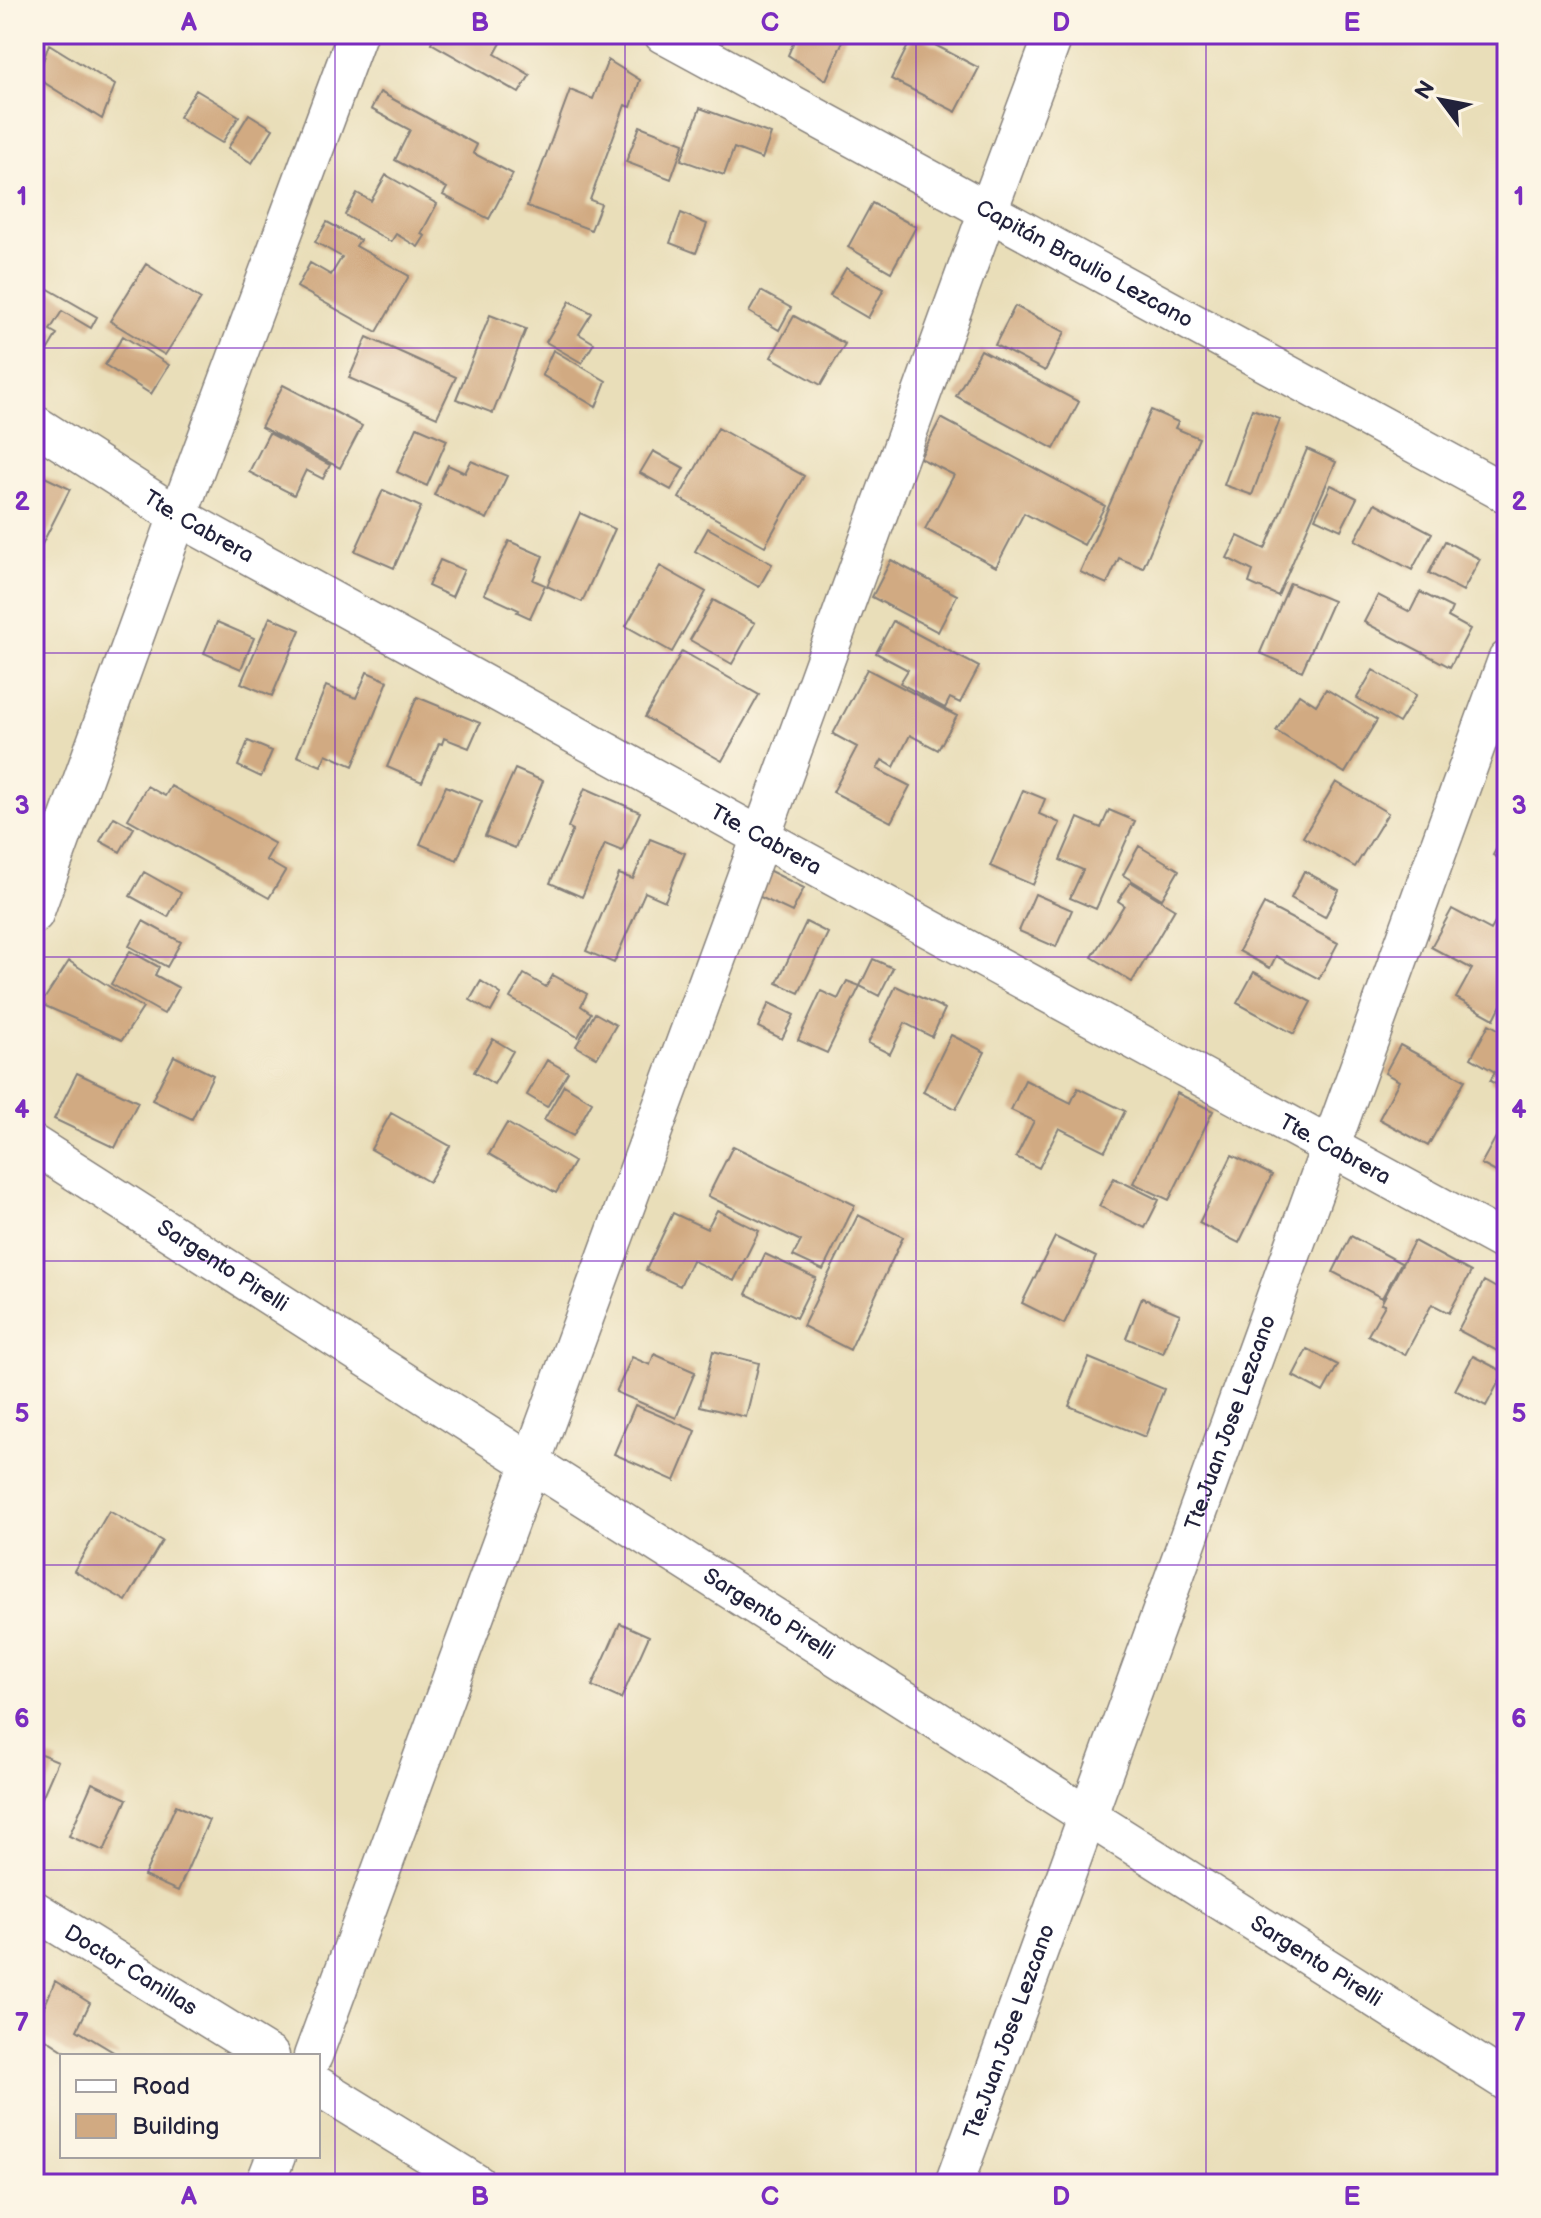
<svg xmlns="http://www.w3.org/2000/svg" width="1541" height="2218" font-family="'Balsamiq Sans',sans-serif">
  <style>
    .building { fill: #d1aa82 }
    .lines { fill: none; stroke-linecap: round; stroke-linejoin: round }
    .minor-casing { stroke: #86807a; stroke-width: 41 }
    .minor { stroke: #fff; stroke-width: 38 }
    .grid { fill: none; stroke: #7b2cbf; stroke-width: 2; stroke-opacity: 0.55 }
    .labels { text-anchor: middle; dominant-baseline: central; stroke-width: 6; stroke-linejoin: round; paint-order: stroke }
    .street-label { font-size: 22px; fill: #22223b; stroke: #fcf5e5 }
    .neatline { fill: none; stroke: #7b2cbf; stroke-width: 3 }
    .grid-label { font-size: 26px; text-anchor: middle; font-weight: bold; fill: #7b2cbf }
  </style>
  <rect width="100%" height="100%" fill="#fcf5e5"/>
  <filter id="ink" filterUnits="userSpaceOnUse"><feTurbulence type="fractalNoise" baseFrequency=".0125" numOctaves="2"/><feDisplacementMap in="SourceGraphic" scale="16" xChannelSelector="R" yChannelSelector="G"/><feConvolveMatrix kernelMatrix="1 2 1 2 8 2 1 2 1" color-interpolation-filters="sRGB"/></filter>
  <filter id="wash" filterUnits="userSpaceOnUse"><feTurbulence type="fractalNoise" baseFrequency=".006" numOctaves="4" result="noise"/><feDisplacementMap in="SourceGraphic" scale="32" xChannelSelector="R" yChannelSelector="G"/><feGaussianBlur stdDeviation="1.8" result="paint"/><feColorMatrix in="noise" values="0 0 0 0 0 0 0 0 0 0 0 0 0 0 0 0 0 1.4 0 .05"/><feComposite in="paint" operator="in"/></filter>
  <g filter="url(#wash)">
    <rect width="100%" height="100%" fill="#e9deb9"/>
    <g id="blocks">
      <path class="building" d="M 435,34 L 506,34 L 495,54 L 530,75 L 519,93 L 431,43 Z
        M 797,34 L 846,34 L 826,80 L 788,55 Z
        M 914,34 L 979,68 L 956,112 L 891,79 Z
        M 49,44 L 115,85 L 102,119 L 37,78 Z
        M 608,60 L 640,80 L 631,107 L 625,105 L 590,200 L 601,204 L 591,230 L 527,206 L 570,90 L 593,99 Z
        M 196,90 L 239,116 L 222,143 L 179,117 Z
        M 380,92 L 477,145 L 473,153 L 513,174 L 489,219 L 443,195 L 447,188 L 395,160 L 410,130 L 371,109 Z
        M 700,108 L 771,134 L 762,159 L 734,148 L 724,175 L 681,160 Z
        M 249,114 L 273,129 L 252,163 L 228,148 Z
        M 640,126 L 684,143 L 671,179 L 626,162 Z
        M 386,175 L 437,204 L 421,234 L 425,236 L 418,247 L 396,234 L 391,242 L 345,215 L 357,193 L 371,201 Z
        M 872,203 L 916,227 L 891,272 L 848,247 Z
        M 681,213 L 707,224 L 696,253 L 670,243 Z
        M 327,222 L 360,240 L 356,246 L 409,276 L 377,332 L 297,287 L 310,263 L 331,275 L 342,257 L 315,242 Z
        M 146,264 L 201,299 L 165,355 L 110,321 Z
        M 846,268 L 884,289 L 868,318 L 830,296 Z
        M 38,283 L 97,317 L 91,328 L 62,311 L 50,330 L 57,334 L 39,364 L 34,360 L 34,290 Z
        M 761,291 L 791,308 L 779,330 L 749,312 Z
        M 570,301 L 592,313 L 579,334 L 594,343 L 582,363 L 546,342 Z
        M 1015,306 L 1065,332 L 1045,371 L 995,345 Z
        M 490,315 L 526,329 L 493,413 L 456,399 Z
        M 794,316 L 845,344 L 821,385 L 771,357 Z
        M 123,336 L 169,365 L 151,394 L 105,365 Z
        M 367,337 L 456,377 L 437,417 L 349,378 Z
        M 553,350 L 606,381 L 596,407 L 542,375 Z
        M 981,350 L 1079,402 L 1054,449 L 956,396 Z
        M 283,385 L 362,426 L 340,468 L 261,427 Z
        M 1252,409 L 1280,419 L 1252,495 L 1224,485 Z
        M 1151,410 L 1178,422 L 1175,428 L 1199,438 L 1143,568 L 1119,558 L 1107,584 L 1080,572 Z
        M 941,418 L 1105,506 L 1084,545 L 1024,513 L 996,567 L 925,529 L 954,475 L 920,458 Z
        M 417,427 L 447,440 L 427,486 L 397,472 Z
        M 718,428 L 804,476 L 765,546 L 679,498 Z
        M 269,433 L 330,465 L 323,479 L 306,470 L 294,495 L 249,472 Z
        M 1307,449 L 1336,462 L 1278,596 L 1249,583 L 1253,571 L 1227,558 L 1238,536 L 1265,549 Z
        M 653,451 L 684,468 L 671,490 L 640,473 Z
        M 471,461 L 507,476 L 487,519 L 434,495 L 448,465 L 465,473 Z
        M 34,472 L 70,489 L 34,560 Z
        M 1331,485 L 1357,498 L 1341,530 L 1315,518 Z
        M 383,490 L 421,507 L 394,568 L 355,551 Z
        M 1375,503 L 1432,533 L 1412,570 L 1355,540 Z
        M 580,513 L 615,529 L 582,602 L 547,586 Z
        M 708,528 L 772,564 L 759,587 L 695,551 Z
        M 509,541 L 543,556 L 533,580 L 545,585 L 530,618 L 517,612 L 519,610 L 484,594 Z
        M 1445,541 L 1480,559 L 1463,591 L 1429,573 Z
        M 440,560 L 464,570 L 452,597 L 428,586 Z
        M 891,560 L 957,595 L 938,632 L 872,597 Z
        M 660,566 L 706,592 L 672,652 L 626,626 Z
        M 1290,583 L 1333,601 L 1302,671 L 1260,653 Z
        M 1420,592 L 1452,608 L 1448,617 L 1470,629 L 1450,667 L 1364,622 L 1378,595 L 1410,612 Z
        M 713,600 L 755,623 L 732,664 L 690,640 Z
        M 270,617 L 300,630 L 272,696 L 241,683 Z
        M 893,621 L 979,667 L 960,703 L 950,698 L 945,708 L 900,683 L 908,670 L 876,653 Z
        M 217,622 L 254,638 L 241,669 L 204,653 Z
        M 682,651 L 759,695 L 722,761 L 645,717 Z
        M 867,669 L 957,716 L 938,750 L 910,735 L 894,767 L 882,760 L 877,769 L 910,786 L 891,822 L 833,792 L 857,747 L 833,734 Z
        M 1373,670 L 1416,695 L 1399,723 L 1357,698 Z
        M 367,672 L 388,681 L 353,766 L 326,754 L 321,766 L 297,756 L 326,686 L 356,698 Z
        M 1326,689 L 1377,720 L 1345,773 L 1276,731 L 1299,694 L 1316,705 Z
        M 417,697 L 480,723 L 469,748 L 444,738 L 442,744 L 439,743 L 422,782 L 387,767 Z
        M 248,741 L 272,751 L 261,777 L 238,766 Z
        M 515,769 L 543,781 L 515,848 L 485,836 Z
        M 1336,782 L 1388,813 L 1355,867 L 1303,837 Z
        M 147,786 L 165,796 L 171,786 L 275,844 L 266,860 L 285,871 L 269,898 L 128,819 Z
        M 446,786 L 482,801 L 457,860 L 420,844 Z
        M 585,788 L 640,812 L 622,851 L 605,844 L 582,897 L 550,883 L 573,830 L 568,827 Z
        M 1023,790 L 1045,799 L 1039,814 L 1060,823 L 1033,885 L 990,866 Z
        M 1109,810 L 1135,821 L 1096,909 L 1070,898 L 1083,870 L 1060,860 L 1078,818 L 1101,828 Z
        M 114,817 L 134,828 L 120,852 L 100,841 Z
        M 1507,829 L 1507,863 L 1493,855 Z
        M 650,839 L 685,853 L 665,901 L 645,892 L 614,963 L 586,951 L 619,874 L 633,879 Z
        M 1139,846 L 1179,870 L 1162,899 L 1123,875 Z
        M 768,870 L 804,888 L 792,912 L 756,895 Z
        M 1304,871 L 1339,890 L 1325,917 L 1291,898 Z
        M 144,872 L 181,893 L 168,917 L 130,896 Z
        M 1131,882 L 1175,909 L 1132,982 L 1092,957 L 1124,905 L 1118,901 Z
        M 1035,894 L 1072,910 L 1056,947 L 1019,931 Z
        M 1507,901 L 1507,993 L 1494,1019 L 1456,998 L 1472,969 L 1431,947 L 1452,909 L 1491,930 Z
        M 1264,904 L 1338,943 L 1319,979 L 1276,956 L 1270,968 L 1239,951 Z
        M 143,921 L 181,942 L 167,967 L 129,946 Z
        M 806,922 L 828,933 L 799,993 L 777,983 Z
        M 130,951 L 159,967 L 155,975 L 179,988 L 164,1014 L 111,984 Z
        M 873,959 L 893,968 L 879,996 L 860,986 Z
        M 69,961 L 143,1008 L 122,1040 L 41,1004 Z
        M 1254,972 L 1311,1002 L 1294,1034 L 1237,1003 Z
        M 524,974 L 546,987 L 553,975 L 587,994 L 581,1006 L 591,1013 L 578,1037 L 510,998 Z
        M 481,981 L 501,994 L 491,1012 L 470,1000 Z
        M 847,981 L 860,986 L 827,1053 L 798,1040 L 821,991 L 838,999 Z
        M 896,986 L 945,1009 L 932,1037 L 905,1023 L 890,1054 L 868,1043 Z
        M 769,1003 L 794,1015 L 782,1039 L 758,1027 Z
        M 595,1013 L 616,1025 L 597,1058 L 576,1046 Z
        M 1489,1024 L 1507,1034 L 1507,1090 L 1490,1081 L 1495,1072 L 1471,1058 Z
        M 951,1035 L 985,1052 L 956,1109 L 923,1092 Z
        M 493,1039 L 513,1051 L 494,1084 L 474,1072 Z
        M 1400,1045 L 1465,1080 L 1428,1146 L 1379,1119 L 1399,1081 L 1385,1073 Z
        M 174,1056 L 213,1075 L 192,1119 L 152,1100 Z
        M 547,1060 L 568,1072 L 547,1107 L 527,1095 Z
        M 77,1073 L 138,1102 L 115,1148 L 54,1119 Z
        M 1025,1080 L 1071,1103 L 1078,1088 L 1125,1111 L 1105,1151 L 1059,1128 L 1039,1168 L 1016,1157 L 1034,1121 L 1011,1110 Z
        M 564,1085 L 592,1102 L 573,1136 L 544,1120 Z
        M 1177,1093 L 1213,1111 L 1169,1200 L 1133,1183 Z
        M 391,1113 L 450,1146 L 429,1182 L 371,1149 Z
        M 507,1123 L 574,1162 L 556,1193 L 489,1154 Z
        M 1501,1128 L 1507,1131 L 1507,1178 L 1481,1164 Z
        M 733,1146 L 855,1205 L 823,1270 L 793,1256 L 801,1241 L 708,1196 Z
        M 1232,1155 L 1272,1175 L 1239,1243 L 1199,1223 Z
        M 1114,1178 L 1159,1200 L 1145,1228 L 1099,1206 Z
        M 717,1210 L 759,1231 L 734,1281 L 692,1260 L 680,1286 L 646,1270 L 673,1213 L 707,1229 Z
        M 858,1215 L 903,1237 L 850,1350 L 803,1326 Z
        M 1351,1236 L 1401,1263 L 1382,1298 L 1333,1272 Z
        M 1055,1237 L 1096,1257 L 1064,1324 L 1022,1303 Z
        M 1414,1241 L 1471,1272 L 1449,1313 L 1432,1304 L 1405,1355 L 1368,1335 L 1385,1305 L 1381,1304 Z
        M 765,1254 L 816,1278 L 796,1318 L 746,1294 Z
        M 1484,1281 L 1507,1294 L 1507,1337 L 1499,1352 L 1458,1330 Z
        M 1142,1298 L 1180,1314 L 1163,1353 L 1126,1338 Z
        M 1307,1349 L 1338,1365 L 1323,1392 L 1293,1376 Z
        M 713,1351 L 759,1363 L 746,1417 L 700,1406 Z
        M 654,1354 L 695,1372 L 676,1418 L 616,1392 L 632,1357 L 650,1365 Z
        M 1473,1356 L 1504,1372 L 1486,1406 L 1455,1390 Z
        M 1089,1358 L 1164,1389 L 1145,1437 L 1069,1406 Z
        M 635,1405 L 696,1431 L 675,1481 L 614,1454 Z
        M 109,1511 L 162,1541 L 126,1601 L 74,1571 Z
        M 620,1623 L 649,1636 L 621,1699 L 592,1686 Z
        M 34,1751 L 58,1761 L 34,1816 Z
        M 92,1783 L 127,1799 L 104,1851 L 69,1836 Z
        M 176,1805 L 209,1820 L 178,1891 L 144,1876 Z
        M 55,1981 L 90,2003 L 77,2030 L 120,2056 L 72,2056 L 34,2031 Z"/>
    </g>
  </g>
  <g filter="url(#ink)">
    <use href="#blocks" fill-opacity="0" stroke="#86807a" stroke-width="2"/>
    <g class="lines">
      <g class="minor-casing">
        <g id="minor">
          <path id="s1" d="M 663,34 L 1507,494"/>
          <path id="s2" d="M 34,424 L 178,516 L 761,837 L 1507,1243"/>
          <path d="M 34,914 L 178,516 L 357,34"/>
          <path id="s3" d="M 34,1145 L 531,1463 L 1507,2082"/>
          <path id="s4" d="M 34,1910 L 270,2056"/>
          <path d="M 313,2056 L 761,837 L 988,211 L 1054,34"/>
          <path d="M 318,2086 L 477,2184"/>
          <path d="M 265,2184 L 276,2156"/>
          <path id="s5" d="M 954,2184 L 1507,660"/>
        </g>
      </g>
      <use href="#minor" class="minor"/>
    </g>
  </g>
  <path class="grid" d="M 335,34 L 335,2184M 625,34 L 625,2184M 916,34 L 916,2184M 1206,34 L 1206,2184M 34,348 L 1507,348M 34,653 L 1507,653M 34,957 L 1507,957M 34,1261 L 1507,1261M 34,1565 L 1507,1565M 34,1870 L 1507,1870"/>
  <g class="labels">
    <g class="street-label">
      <text stroke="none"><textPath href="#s1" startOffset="480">Capitán Braulio Lezcano</textPath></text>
      <text stroke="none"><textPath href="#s2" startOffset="194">Tte. Cabrera</textPath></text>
      <text stroke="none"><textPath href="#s2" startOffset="842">Tte. Cabrera</textPath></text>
      <text stroke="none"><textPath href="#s2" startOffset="1490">Tte. Cabrera</textPath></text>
      <text stroke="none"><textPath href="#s3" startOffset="224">Sargento Pirelli</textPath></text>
      <text stroke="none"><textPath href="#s5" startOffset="810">Tte.Juan Jose Lezcano</textPath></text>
      <text stroke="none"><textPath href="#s3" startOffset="872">Sargento Pirelli</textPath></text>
      <text stroke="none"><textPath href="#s3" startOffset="1520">Sargento Pirelli</textPath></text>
      <text stroke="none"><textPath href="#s4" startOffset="114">Doctor Canillas</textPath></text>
      <text stroke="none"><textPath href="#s5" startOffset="162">Tte.Juan Jose Lezcano</textPath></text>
    </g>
  </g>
  <rect width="1541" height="2218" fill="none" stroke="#fcf5e5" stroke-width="88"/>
  <rect x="60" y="2054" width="260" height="104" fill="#fcf5e5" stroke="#a5a1a1" stroke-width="2"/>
  <rect x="76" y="2080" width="40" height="12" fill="#ffffff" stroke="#a5a1a1" stroke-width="2"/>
  <text x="132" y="2094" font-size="24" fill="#22223b">Road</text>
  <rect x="76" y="2114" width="40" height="24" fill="#d1aa82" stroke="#a5a1a1" stroke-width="2"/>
  <text x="132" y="2134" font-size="24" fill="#22223b">Building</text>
  <g transform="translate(1441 100) rotate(302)" stroke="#fcf5e5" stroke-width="6" paint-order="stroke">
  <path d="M0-6L14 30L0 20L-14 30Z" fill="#22223b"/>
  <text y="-12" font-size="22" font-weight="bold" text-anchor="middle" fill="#22223b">N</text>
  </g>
  <rect x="44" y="44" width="1453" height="2130" class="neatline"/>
  <g class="grid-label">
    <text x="189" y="31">A</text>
    <text x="480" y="31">B</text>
    <text x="770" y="31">C</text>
    <text x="1061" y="31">D</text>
    <text x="1352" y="31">E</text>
    <text x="22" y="205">1</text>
    <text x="1519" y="205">1</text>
    <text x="22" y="510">2</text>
    <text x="1519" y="510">2</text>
    <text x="22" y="814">3</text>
    <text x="1519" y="814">3</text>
    <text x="22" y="1118">4</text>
    <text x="1519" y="1118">4</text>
    <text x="22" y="1422">5</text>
    <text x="1519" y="1422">5</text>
    <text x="22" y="1727">6</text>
    <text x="1519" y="1727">6</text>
    <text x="22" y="2031">7</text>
    <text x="1519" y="2031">7</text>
    <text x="189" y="2205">A</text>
    <text x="480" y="2205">B</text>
    <text x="770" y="2205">C</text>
    <text x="1061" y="2205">D</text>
    <text x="1352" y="2205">E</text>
  </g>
</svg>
